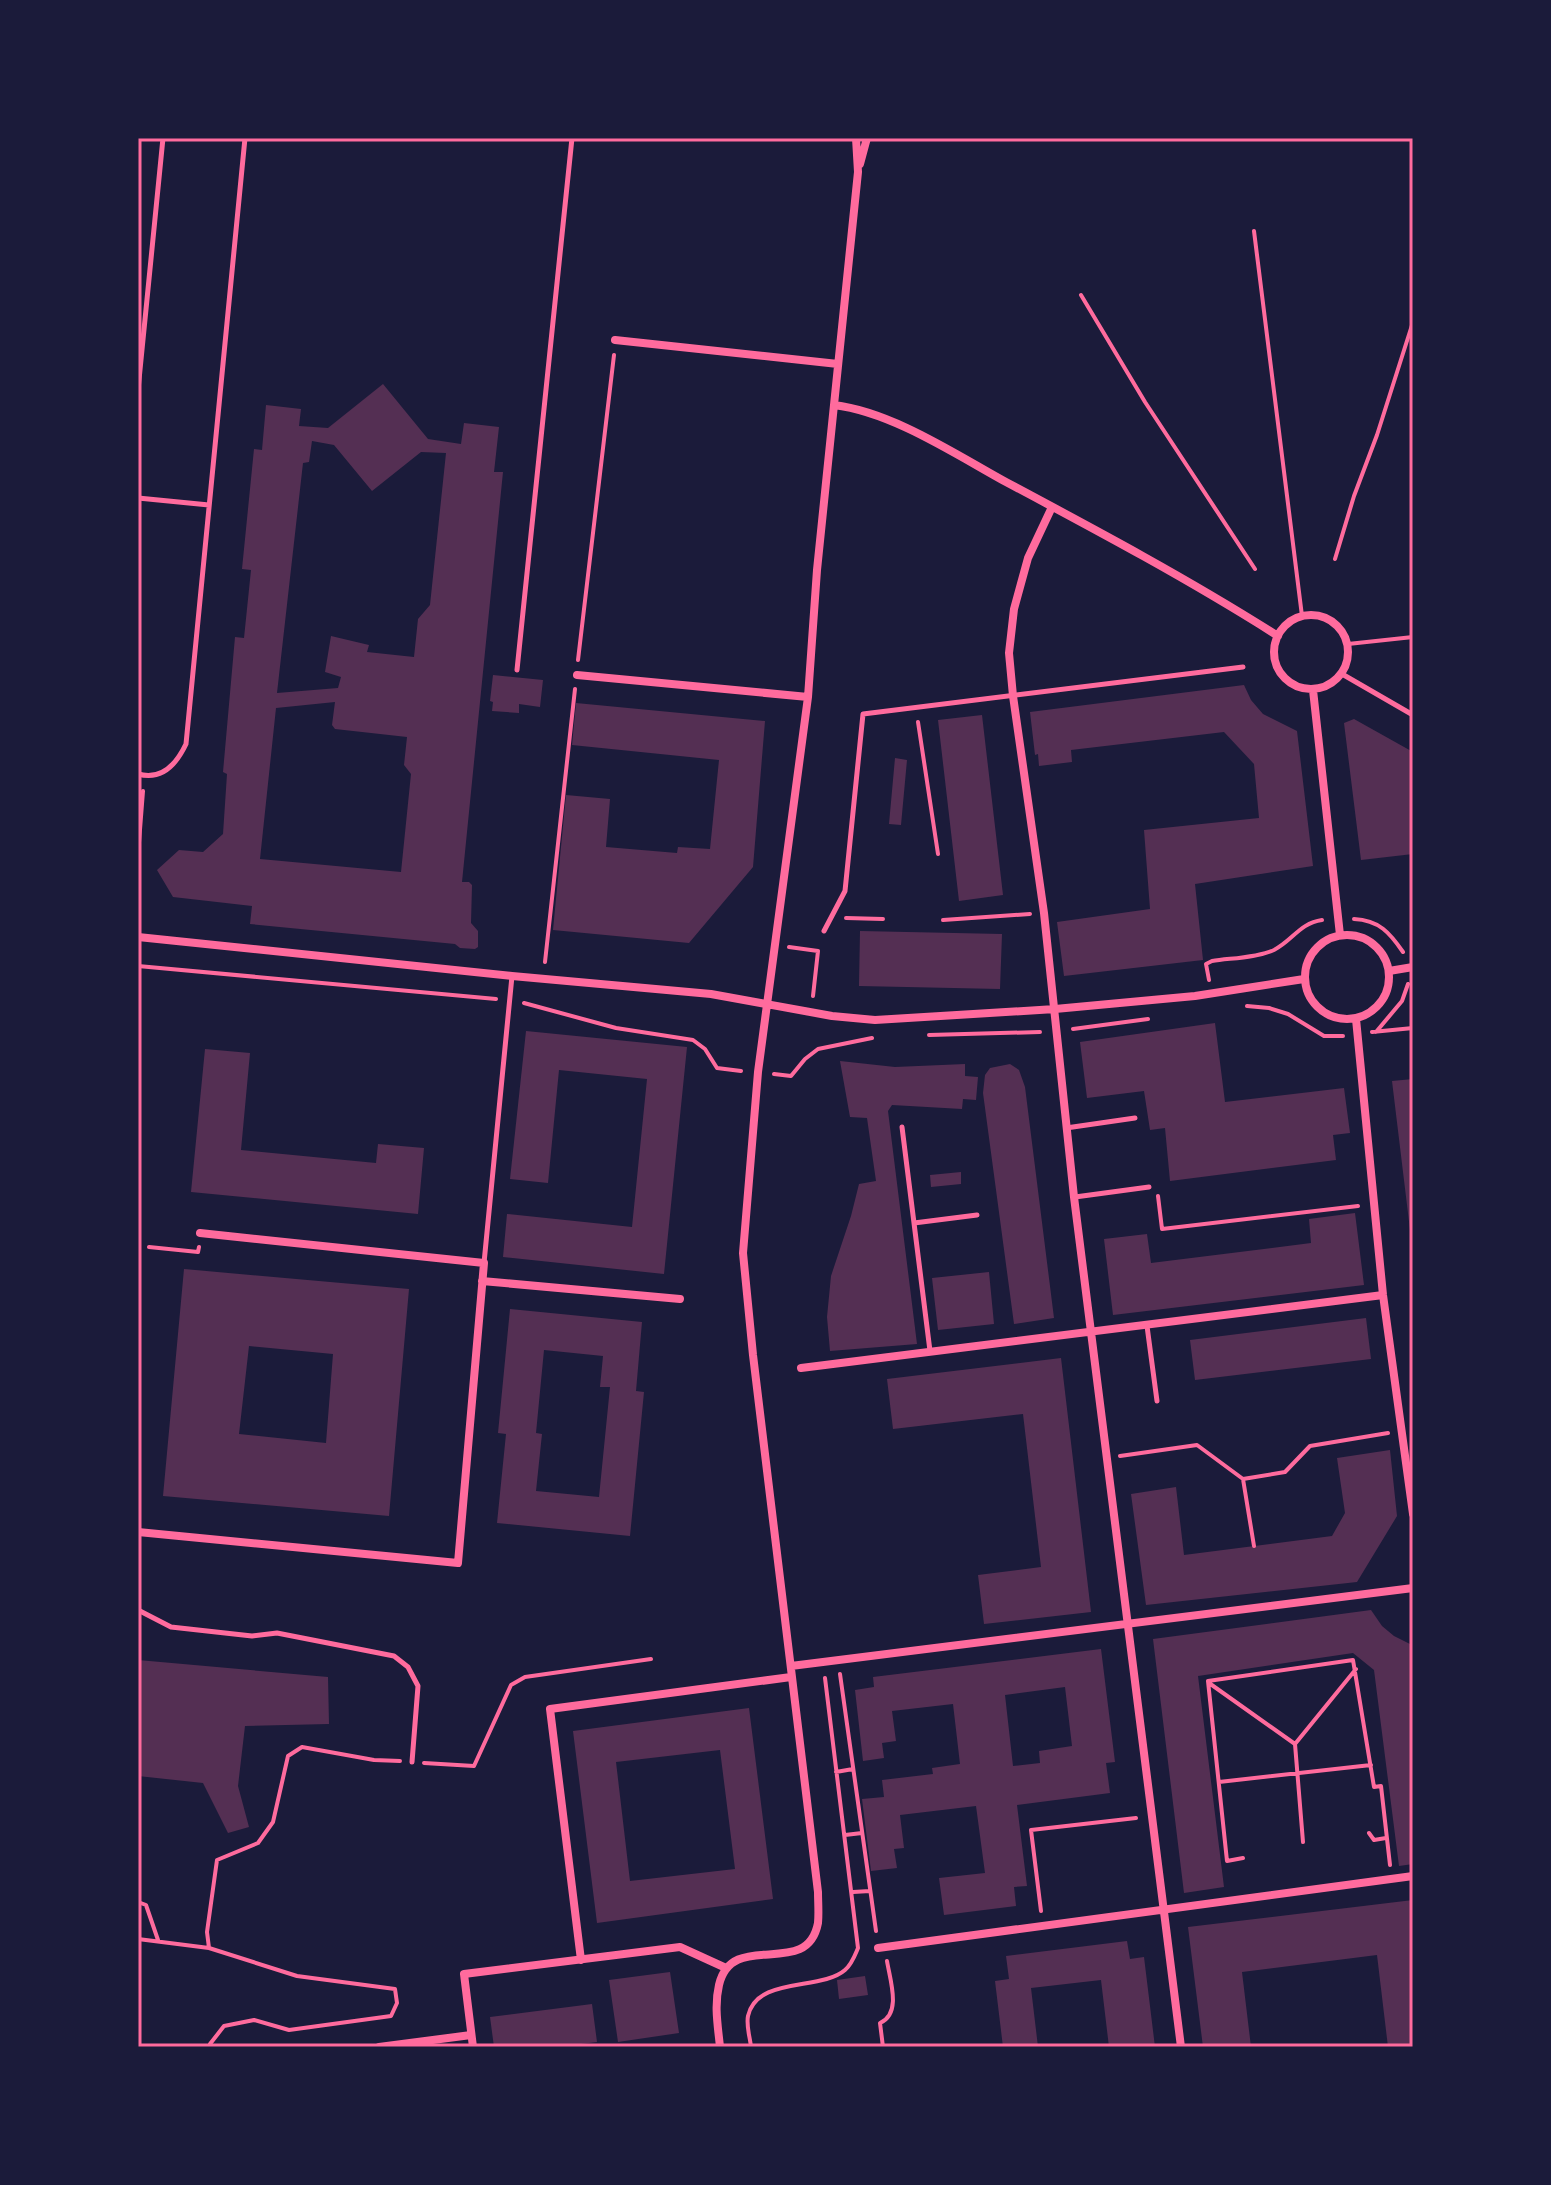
<svg xmlns="http://www.w3.org/2000/svg" width="1551" height="2185" font-family="Manrope,sans-serif">
  <style>
    .building { fill: #542f53; fill-rule: evenodd }
    .lines { fill: none; stroke-linecap: round; stroke-linejoin: round }
    .path { stroke: #ff6b9d; stroke-width: 4 }
    .service { stroke: #ff6b9d; stroke-width: 5 }
    .minor { stroke: #ff6b9d; stroke-width: 8 }
    .neatline { fill: none; stroke: #ff6b9d; stroke-width: 3 }
  </style>
  <rect width="100%" height="100%" fill="#1b1b3a"/>
  <path class="building" d="M 383,384 L 428,439 L 461,444 L 464,423 L 499,427 L 494,472 L 503,472 L 462,882 L 469,882 L 472,885 L 471,923 L 478,931 L 478,947 L 475,949 L 460,948 L 455,944 L 250,924 L 252,906 L 173,897 L 157,870 L 179,850 L 203,852 L 223,834 L 227,774 L 223,772 L 235,637 L 244,638 L 251,570 L 242,569 L 254,449 L 262,450 L 266,405 L 301,409 L 299,426 L 328,428 ZM 312,441 L 334,445 L 372,491 L 421,452 L 446,453 L 430,605 L 418,619 L 414,657 L 367,652 L 369,645 L 331,636 L 325,672 L 341,677 L 338,688 L 277,693 L 303,463 L 309,462 ZM 335,702 L 332,725 L 335,729 L 407,737 L 404,765 L 411,774 L 401,872 L 260,859 L 276,708 Z
    M 493,675 L 543,680 L 540,707 L 519,704 L 519,713 L 492,711 L 493,702 L 490,701 Z
    M 1244,685 L 1251,700 L 1263,714 L 1297,731 L 1313,866 L 1195,884 L 1203,960 L 1064,976 L 1057,922 L 1150,909 L 1144,830 L 1259,818 L 1254,764 L 1224,732 L 1071,750 L 1072,762 L 1039,766 L 1038,754 L 1035,755 L 1030,712 Z
    M 576,703 L 765,721 L 753,867 L 689,943 L 553,930 L 566,795 L 610,799 L 606,847 L 677,853 L 678,847 L 710,849 L 719,760 L 572,745 Z
    M 982,715 L 1003,895 L 959,901 L 938,720 Z
    M 1354,719 L 1413,752 L 1413,854 L 1361,860 L 1344,723 Z
    M 895,758 L 907,760 L 901,825 L 889,824 Z
    M 860,931 L 1002,934 L 1000,989 L 859,986 Z
    M 1215,1023 L 1225,1102 L 1344,1088 L 1350,1133 L 1333,1135 L 1336,1160 L 1170,1181 L 1165,1128 L 1150,1130 L 1144,1091 L 1087,1098 L 1080,1042 Z
    M 526,1031 L 687,1047 L 664,1274 L 503,1257 L 507,1214 L 632,1227 L 647,1079 L 559,1070 L 548,1183 L 510,1179 Z
    M 205,1049 L 250,1053 L 241,1150 L 376,1163 L 378,1144 L 424,1148 L 418,1214 L 191,1192 Z
    M 840,1061 L 895,1067 L 965,1064 L 965,1076 L 978,1077 L 976,1100 L 963,1099 L 962,1109 L 892,1105 L 888,1111 L 917,1344 L 830,1351 L 827,1317 L 831,1276 L 851,1216 L 859,1184 L 876,1181 L 867,1118 L 850,1117 Z
    M 1010,1064 L 1019,1070 L 1025,1087 L 1054,1318 L 1014,1324 L 983,1093 L 985,1075 L 990,1068 Z
    M 1413,1079 L 1413,1238 L 1411,1238 L 1392,1081 Z
    M 961,1172 L 961,1184 L 931,1187 L 930,1175 Z
    M 1355,1213 L 1364,1285 L 1113,1315 L 1104,1239 L 1147,1234 L 1151,1263 L 1311,1243 L 1309,1219 Z
    M 184,1269 L 409,1289 L 389,1516 L 163,1496 ZM 249,1346 L 333,1354 L 326,1443 L 239,1434 Z
    M 989,1272 L 994,1324 L 938,1330 L 932,1278 Z
    M 510,1309 L 642,1322 L 636,1391 L 644,1392 L 630,1536 L 497,1523 L 506,1434 L 498,1433 ZM 544,1350 L 603,1356 L 600,1387 L 610,1387 L 599,1497 L 536,1491 L 542,1434 L 536,1433 Z
    M 1366,1318 L 1371,1359 L 1195,1380 L 1190,1340 Z
    M 1061,1358 L 1091,1612 L 984,1624 L 978,1575 L 1041,1567 L 1023,1414 L 893,1429 L 887,1379 Z
    M 1390,1450 L 1397,1516 L 1357,1582 L 1146,1605 L 1131,1494 L 1176,1487 L 1184,1555 L 1332,1536 L 1345,1513 L 1337,1458 Z
    M 1371,1610 L 1382,1626 L 1394,1636 L 1412,1645 L 1413,1864 L 1399,1866 L 1374,1670 L 1353,1653 L 1198,1676 L 1224,1887 L 1184,1893 L 1153,1639 Z
    M 1101,1649 L 1115,1762 L 1106,1763 L 1110,1793 L 1017,1805 L 1027,1886 L 1014,1887 L 1016,1906 L 944,1915 L 939,1878 L 985,1873 L 976,1806 L 900,1815 L 904,1848 L 894,1849 L 897,1868 L 871,1871 L 862,1799 L 884,1797 L 882,1780 L 933,1774 L 932,1768 L 960,1764 L 953,1704 L 892,1711 L 896,1741 L 882,1743 L 884,1758 L 863,1761 L 855,1690 L 874,1687 L 873,1677 ZM 1065,1687 L 1072,1746 L 1039,1751 L 1040,1763 L 1013,1766 L 1005,1695 Z
    M 138,1660 L 328,1677 L 329,1724 L 245,1726 L 238,1786 L 249,1827 L 228,1833 L 203,1783 L 138,1776 Z
    M 749,1708 L 773,1899 L 597,1923 L 573,1731 ZM 720,1750 L 735,1869 L 630,1881 L 616,1762 Z
    M 1413,1900 L 1413,2047 L 1388,2047 L 1377,1955 L 1242,1972 L 1251,2047 L 1203,2047 L 1188,1927 Z
    M 1127,1941 L 1130,1959 L 1144,1957 L 1155,2047 L 1109,2047 L 1101,1980 L 1031,1988 L 1038,2047 L 1003,2047 L 995,1981 L 1009,1979 L 1006,1956 Z
    M 670,1972 L 679,2033 L 618,2042 L 609,1980 Z
    M 865,1976 L 868,1995 L 839,1999 L 837,1980 Z
    M 592,2004 L 597,2042 L 557,2047 L 494,2047 L 490,2017 Z"/>
  <g class="lines">
    <path class="path" d="M 1254,231 L 1302,616
      M 1081,295 L 1145,402 L 1255,569
      M 1335,559 L 1354,496 L 1377,435 L 1413,322
      M 1348,644 L 1413,637
      M 578,660 L 614,355
      M 918,722 L 938,854
      M 138,855 L 143,791
      M 846,918 L 883,919
      M 1354,919 C 1379,920 1390,933 1403,952
      M 943,920 L 1030,914
      M 789,947 L 818,951 L 813,996
      M 545,962 L 575,689
      M 138,966 L 496,999
      M 1209,980 L 1206,964 L 1212,961 C 1231,958 1256,958 1274,950 C 1292,941 1300,923 1322,920
      M 524,1003 L 616,1028 L 693,1040 L 705,1049 L 717,1068 L 741,1071
      M 1247,1006 L 1269,1008 L 1288,1014 L 1324,1036 L 1343,1036
      M 1073,1029 L 1148,1019
      M 1372,1032 L 1413,1028
      M 1376,1032 L 1402,1001 L 1408,984
      M 929,1035 L 1040,1032
      M 774,1074 L 791,1076 L 805,1059 L 818,1049 L 872,1038
      M 1158,1196 L 1162,1229 L 1358,1206
      M 149,1247 L 198,1252 L 199,1247
      M 1120,1456 L 1197,1445 L 1243,1479 L 1285,1472 L 1310,1446 L 1388,1433
      M 1243,1479 L 1254,1546
      M 840,1674 L 876,1931
      M 1209,1683 L 1295,1744 L 1356,1669
      M 1295,1744 L 1303,1842
      M 424,1763 L 474,1766 L 511,1685 L 525,1677 L 651,1659
      M 836,1772 L 853,1769
      M 1219,1782 L 1371,1765
      M 1369,1833 L 1374,1840 L 1386,1838
      M 845,1835 L 862,1833
      M 1243,1858 L 1227,1861 L 1208,1681 L 1353,1660 L 1374,1787 L 1381,1786 L 1390,1865
      M 853,1892 L 870,1891
      M 138,1902 L 146,1905 L 158,1940
      M 1041,1911 L 1031,1830 L 1136,1818
      M 138,1939 L 209,1948 L 297,1976 L 395,1989 L 397,2003 L 391,2016 L 289,2030 L 254,2020 L 224,2026 L 210,2044 L 210,2047
      M 209,1948 L 207,1932 L 217,1860 L 258,1843 L 273,1822 L 288,1756 L 302,1747 L 374,1760 L 400,1761
      M 751,2047 C 750,2037 746,2026 748,2016 C 757,1976 821,1991 845,1970 C 852,1964 855,1955 858,1948 L 825,1678
      M 883,2047 L 880,2023 C 902,2014 890,1980 887,1961"/>
    <path class="service" d="M 138,390 L 163,138
      M 138,498 L 209,505
      M 517,670 L 572,138
      M 1342,674 L 1413,715
      M 138,774 C 162,781 177,763 186,744 L 245,138
      M 824,931 L 845,891 L 863,714 L 1243,667
      M 902,1127 L 930,1351
      M 1066,1128 L 1135,1118
      M 1075,1197 L 1149,1187
      M 914,1223 L 977,1215
      M 484,1263 L 512,976
      M 1147,1326 L 1157,1401
      M 138,1610 L 171,1627 L 252,1636 L 277,1633 L 394,1656 L 408,1667 L 418,1686 L 412,1762"/>
    <path class="minor" d="M 860,164 L 867,138
      M 615,340 L 838,364
      M 834,405 C 892,412 955,454 1006,482 C 1098,531 1190,580 1278,636
      M 1052,507 L 1028,558 L 1014,609 L 1009,653 L 1013,696 L 1044,913 L 1074,1197 L 1181,2047
      M1274 652a37 37 0 1 1 74 0a37 37 0 1 1-74 0Z
      M 577,675 L 808,697
      M 1313,690 L 1340,935
      M1305 977a42 42 0 1 1 84 0a42 42 0 1 1-84 0Z
      M 138,937 L 512,976 L 711,994 L 832,1016 L 875,1020 L 1055,1009 L 1195,996 L 1304,979
      M 1389,971 L 1413,967
      M 1356,1019 L 1383,1295 L 1413,1514
      M 482,1281 L 680,1299
      M 801,1368 L 1383,1295
      M 138,1532 L 458,1563 L 484,1263 L 200,1233
      M 791,1666 L 1413,1588
      M 878,1948 L 1413,1876
      M 581,1960 L 550,1709 L 791,1677
      M 379,2047 L 471,2035
      M 473,2047 L 464,1974 L 680,1947 L 726,1968
      M 720,2047 C 718,2027 714,2006 719,1985 C 732,1928 807,1981 818,1923 C 819,1913 818,1902 818,1892 L 753,1355 L 743,1253 L 758,1072 L 808,697 L 817,570 L 858,172 L 856,138"/>
  </g>
  <rect width="1551" height="2185" fill="none" stroke="#1b1b3a" stroke-width="280"/>
  <rect x="140" y="140" width="1271" height="1905" class="neatline"/>
</svg>
